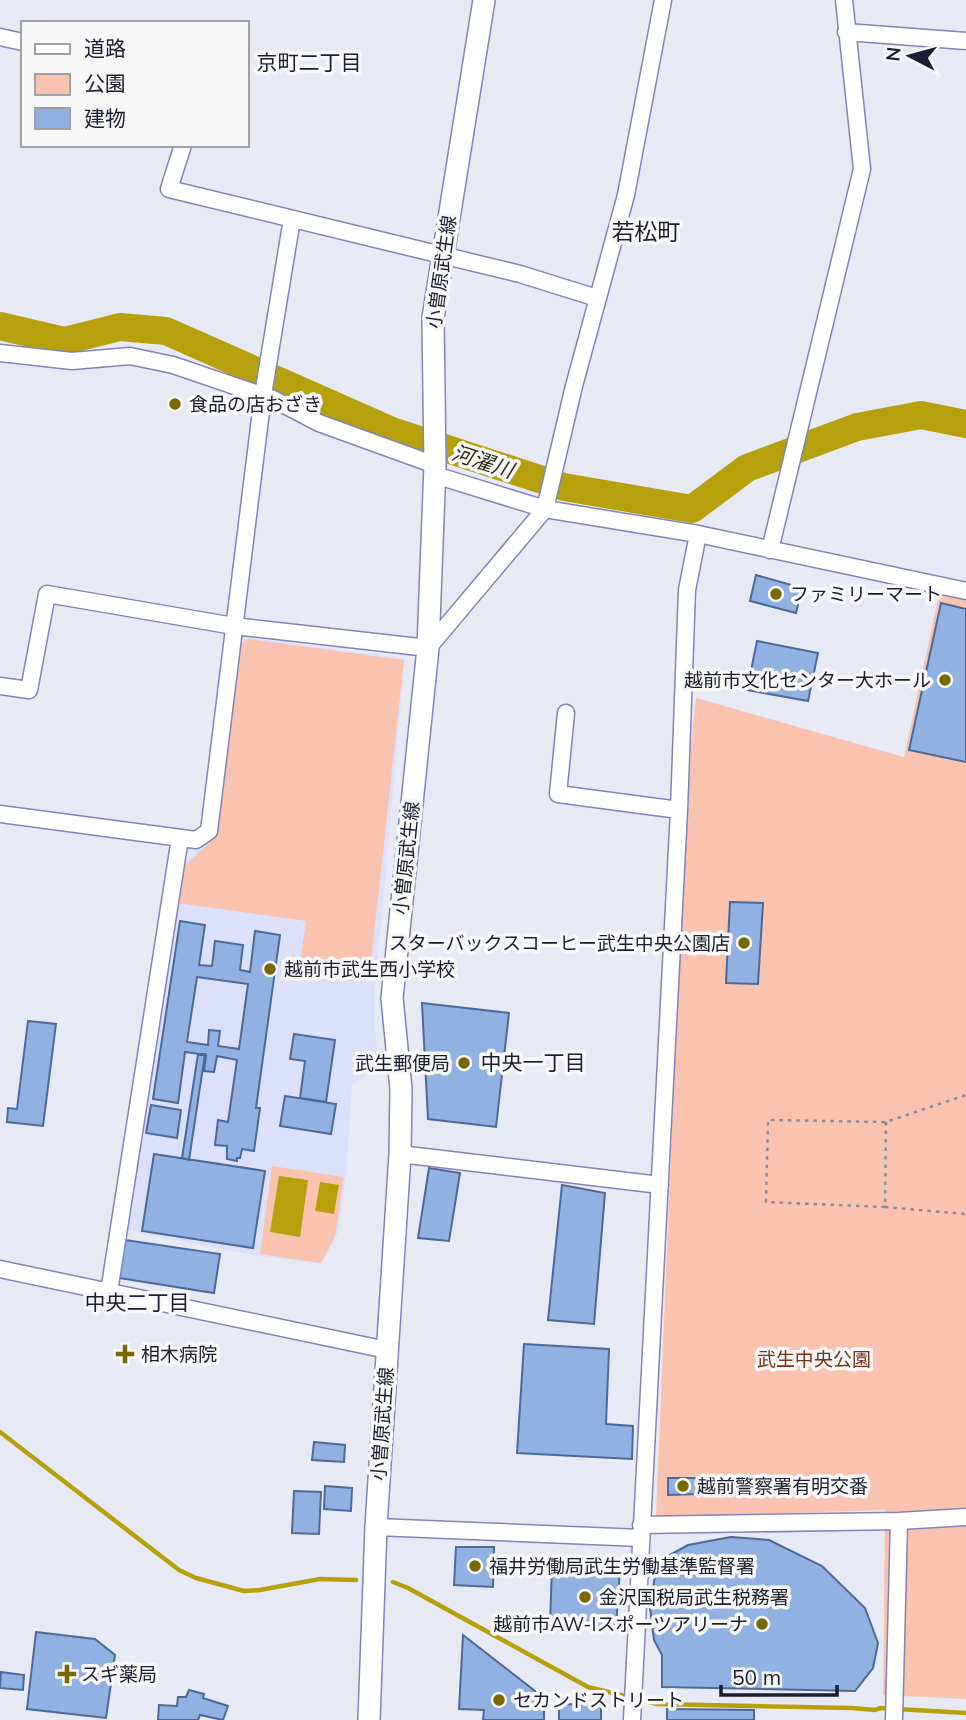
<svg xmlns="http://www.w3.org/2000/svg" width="966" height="1720" font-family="Mulish,'Noto Sans JP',sans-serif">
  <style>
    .built { fill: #dde0fa }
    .green { fill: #f9c3b0 }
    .water { fill: #b6a10c }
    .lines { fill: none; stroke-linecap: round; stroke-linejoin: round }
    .stream { stroke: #b6a10c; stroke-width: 4.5 }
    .river { stroke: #b6a10c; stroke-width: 28 }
    .building { fill: #92b1e3; stroke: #4d6997; stroke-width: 2; fill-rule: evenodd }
    .minor-casing { stroke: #8084b9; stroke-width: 19 }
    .major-casing { stroke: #8084b9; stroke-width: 24 }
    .path { stroke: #898b9b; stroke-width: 2.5; stroke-dasharray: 3.5 5; stroke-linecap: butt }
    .minor { stroke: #fff; stroke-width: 16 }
    .major { stroke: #fff; stroke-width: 21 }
    .poi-dot { fill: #776900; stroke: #f7f7f7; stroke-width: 2.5 }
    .labels { text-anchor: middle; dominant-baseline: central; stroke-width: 7; stroke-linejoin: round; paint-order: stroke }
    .street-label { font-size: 19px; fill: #1b1d31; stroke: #f7f7f7 }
    .poi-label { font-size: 19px; fill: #1b1d31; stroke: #f7f7f7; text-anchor: start }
    .park-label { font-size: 19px; fill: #763116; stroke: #f7f7f7 }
    .neighbourhood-label { font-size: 21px; fill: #1b1d31; stroke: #f7f7f7 }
    .water-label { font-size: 21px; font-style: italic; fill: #312d18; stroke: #f7f7f7 }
    .quarter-label { font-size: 23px; fill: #1b1d31; stroke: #f7f7f7 }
  </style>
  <rect width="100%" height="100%" fill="#e7e9f5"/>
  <path class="built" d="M 247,637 L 405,659 L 375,988 L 375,1031 L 380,1066 L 352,1085 L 346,1175 L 337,1236 L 322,1264 L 258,1256 L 125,1230 L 181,865 L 214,837 L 238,644 Z"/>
  <path class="green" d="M 939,594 L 966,599 L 966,1699 L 883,1695 L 885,1510 L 656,1517 L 685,807 L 696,698 L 904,757 Z
    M 248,639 L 404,660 L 370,972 L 300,963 L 306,921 L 177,903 L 183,867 L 215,838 L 238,650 L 239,645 Z
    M 272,1166 L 344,1177 L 335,1236 L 321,1263 L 260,1254 Z"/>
  <path class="water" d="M 279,1176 L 308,1180 L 300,1237 L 270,1232 Z
    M 320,1182 L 339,1185 L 334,1214 L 315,1211 Z"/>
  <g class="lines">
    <path class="stream" d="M 0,1432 L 179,1570 L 196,1578 L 244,1591 L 260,1590 L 320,1579 L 356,1580
      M 393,1582 L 408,1588 L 588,1687 L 657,1704 L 852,1708 L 875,1710 L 880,1708 L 966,1713"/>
    <path class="river" d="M 0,326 L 64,341 L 120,327 L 166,331 L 392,431 L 564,487 L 692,509 L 747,468 L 857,427 L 921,415 L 966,424"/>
  </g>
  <path class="building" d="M 756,575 L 802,588 L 796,613 L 750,601 Z
    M 941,603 L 966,609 L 966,762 L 909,750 Z
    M 757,641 L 818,653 L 808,701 L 747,690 Z
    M 730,902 L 763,903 L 758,984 L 726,983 Z
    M 180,921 L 205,925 L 199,965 L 212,966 L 215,941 L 243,945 L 240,970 L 250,972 L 255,931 L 280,935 L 256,1108 L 260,1108 L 254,1151 L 242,1149 L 240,1158 L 237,1158 L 237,1161 L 227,1159 L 227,1146 L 215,1145 L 218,1120 L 228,1122 L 237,1060 L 217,1056 L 214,1072 L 204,1071 L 206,1055 L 185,1052 L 178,1103 L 153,1099 ZM 197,977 L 248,984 L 239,1049 L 218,1046 L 220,1031 L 209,1030 L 208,1045 L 187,1042 Z
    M 422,1003 L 509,1013 L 496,1127 L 428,1119 Z
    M 28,1021 L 56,1024 L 43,1126 L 7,1122 L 8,1108 L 17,1109 Z
    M 294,1034 L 335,1040 L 326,1102 L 300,1098 L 305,1061 L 290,1059 Z
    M 198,1054 L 205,1054 L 189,1160 L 182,1158 Z
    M 285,1096 L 336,1104 L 331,1134 L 280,1126 Z
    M 151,1105 L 181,1110 L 177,1138 L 146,1133 Z
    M 154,1154 L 265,1171 L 253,1248 L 142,1231 Z
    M 429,1168 L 460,1173 L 449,1241 L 418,1238 Z
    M 562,1185 L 605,1193 L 594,1324 L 548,1320 Z
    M 125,1240 L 220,1254 L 214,1293 L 119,1278 Z
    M 524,1344 L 609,1349 L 606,1424 L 633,1426 L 632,1459 L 517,1453 Z
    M 314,1442 L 345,1445 L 344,1462 L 312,1460 Z
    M 668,1478 L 698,1478 L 698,1494 L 668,1495 Z
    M 325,1486 L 352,1488 L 351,1511 L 324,1509 Z
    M 294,1491 L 321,1492 L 319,1534 L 292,1533 Z
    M 731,1537 L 769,1540 L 822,1566 L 865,1608 L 878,1643 L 873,1668 L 855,1691 L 662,1687 L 662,1655 L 654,1640 L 650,1608 L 657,1562 L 688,1545 Z
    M 456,1547 L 494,1547 L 493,1587 L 454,1585 Z
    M 552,1565 L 620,1568 L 616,1627 L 550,1626 Z
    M 36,1632 L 95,1639 L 115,1655 L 106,1718 L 27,1709 Z
    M 463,1635 L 544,1698 L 544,1720 L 483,1720 L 484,1710 L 459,1709 Z
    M 1,1672 L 24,1675 L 23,1690 L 0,1688 Z
    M 189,1690 L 204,1694 L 203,1698 L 228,1706 L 223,1720 L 200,1715 L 198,1720 L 158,1720 L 159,1705 L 177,1706 L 178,1697 L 186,1697 Z
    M 559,1704 L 601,1705 L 601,1720 L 559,1720 Z
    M 667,1709 L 754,1710 L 754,1720 L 667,1720 Z"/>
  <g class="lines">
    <g class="minor-casing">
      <path id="minor" d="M 846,32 L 966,41
        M 0,37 L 23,42
        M 183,145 L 169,189 L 520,274 L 597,298
        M 0,353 L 72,361 L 130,356 L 173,365 L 273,399 L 319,423 L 435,465
        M 435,475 L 545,509 L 698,534 L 966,591
        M 770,550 L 862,169 L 844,0
        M 0,686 L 29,690 L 47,594 L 234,626 L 428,648 L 545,509 L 574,386 L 626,195 L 663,0
        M 566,713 L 558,794 L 679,810
        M 0,814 L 196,840 L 209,831 L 263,395 L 292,219
        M 400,1154 L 660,1185
        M 0,1269 L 387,1350
        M 109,1292 L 180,838
        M 641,1525 L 899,1521 L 966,1517
        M 376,1527 L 641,1538
        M 632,1720 L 679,810 L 687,590 L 698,534
        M 894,1720 L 899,1521"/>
    </g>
    <g class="major-casing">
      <path id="major" d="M 369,1720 L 376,1527 L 400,1154 L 401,1089 L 392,998 L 428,648 L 435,465 L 433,318 L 484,0"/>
    </g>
    <path class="path" d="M 886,1122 L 885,1207 L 766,1202 L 768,1120 L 886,1122 L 966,1095
      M 885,1207 L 966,1214"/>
    <use href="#minor" class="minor"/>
    <use href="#major" class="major"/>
  </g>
  <g class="poi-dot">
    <circle cx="175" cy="404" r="7"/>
    <circle cx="776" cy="594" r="7"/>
    <circle cx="945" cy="680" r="7"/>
    <circle cx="744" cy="943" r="7"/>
    <circle cx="270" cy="969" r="7"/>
    <circle cx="464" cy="1063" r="7"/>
    <path d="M121.5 1343.5h7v7h7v7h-7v7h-7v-7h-7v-7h7z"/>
    <circle cx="683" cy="1486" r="7"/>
    <circle cx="475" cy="1566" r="7"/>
    <circle cx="585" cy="1597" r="7"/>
    <circle cx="762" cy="1624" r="7"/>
    <path d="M63.5 1663.5h7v7h7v7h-7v7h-7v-7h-7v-7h7z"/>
    <circle cx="499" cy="1700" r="7"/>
  </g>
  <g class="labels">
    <g class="street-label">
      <text transform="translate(441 272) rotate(-82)">小曽原武生線</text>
      <text transform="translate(406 858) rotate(-84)">小曽原武生線</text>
      <text transform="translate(382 1424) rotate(-86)">小曽原武生線</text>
    </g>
    <g class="poi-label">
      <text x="189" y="404">食品の店おざき</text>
      <text x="790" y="594">ファミリーマート</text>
      <text x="931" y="680" text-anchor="end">越前市文化センター大ホール</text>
      <text x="730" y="943" text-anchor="end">スターバックスコーヒー武生中央公園店</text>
      <text x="284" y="969">越前市武生西小学校</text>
      <text x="450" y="1063" text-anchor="end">武生郵便局</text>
      <text x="141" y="1354">相木病院</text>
      <text x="697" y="1486">越前警察署有明交番</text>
      <text x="489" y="1566">福井労働局武生労働基準監督署</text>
      <text x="599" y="1597">金沢国税局武生税務署</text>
      <text x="748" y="1624" text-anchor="end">越前市AW-Iスポーツアリーナ</text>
      <text x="81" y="1674">スギ薬局</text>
      <text x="513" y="1700">セカンドストリート</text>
    </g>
    <g class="park-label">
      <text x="814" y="1359">武生中央公園</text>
    </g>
    <g class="neighbourhood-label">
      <text x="309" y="62">京町二丁目</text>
      <text x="533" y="1062">中央一丁目</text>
      <text x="137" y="1302">中央二丁目</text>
    </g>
    <g class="water-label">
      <text transform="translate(483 461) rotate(18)">河濯川</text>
    </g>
    <g class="quarter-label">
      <text x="646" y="231">若松町</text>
    </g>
  </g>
  <rect x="21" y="21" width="228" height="126" fill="#f7f7f7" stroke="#9fa0a8" stroke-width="2"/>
  <rect x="35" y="44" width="35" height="10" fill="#ffffff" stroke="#9fa0a8" stroke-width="2"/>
  <text x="84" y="56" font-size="21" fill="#1b1d31">道路</text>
  <rect x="35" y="74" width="35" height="21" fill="#f9c3b0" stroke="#9fa0a8" stroke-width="2"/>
  <text x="84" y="91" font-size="21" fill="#1b1d31">公園</text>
  <rect x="35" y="108" width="35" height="21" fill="#92b1e3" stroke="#9fa0a8" stroke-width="2"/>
  <text x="84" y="126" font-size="21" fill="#1b1d31">建物</text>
  <g transform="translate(910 56) rotate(276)" stroke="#f7f7f7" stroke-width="5" paint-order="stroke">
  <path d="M0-5L12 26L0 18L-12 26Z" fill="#1b1d31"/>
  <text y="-10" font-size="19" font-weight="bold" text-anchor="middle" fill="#1b1d31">N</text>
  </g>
  <path d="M721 1685v10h116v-10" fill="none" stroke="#1b1d31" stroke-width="3.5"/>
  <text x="732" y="1685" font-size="21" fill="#1b1d31" stroke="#f7f7f7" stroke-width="5" paint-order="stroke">50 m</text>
</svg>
